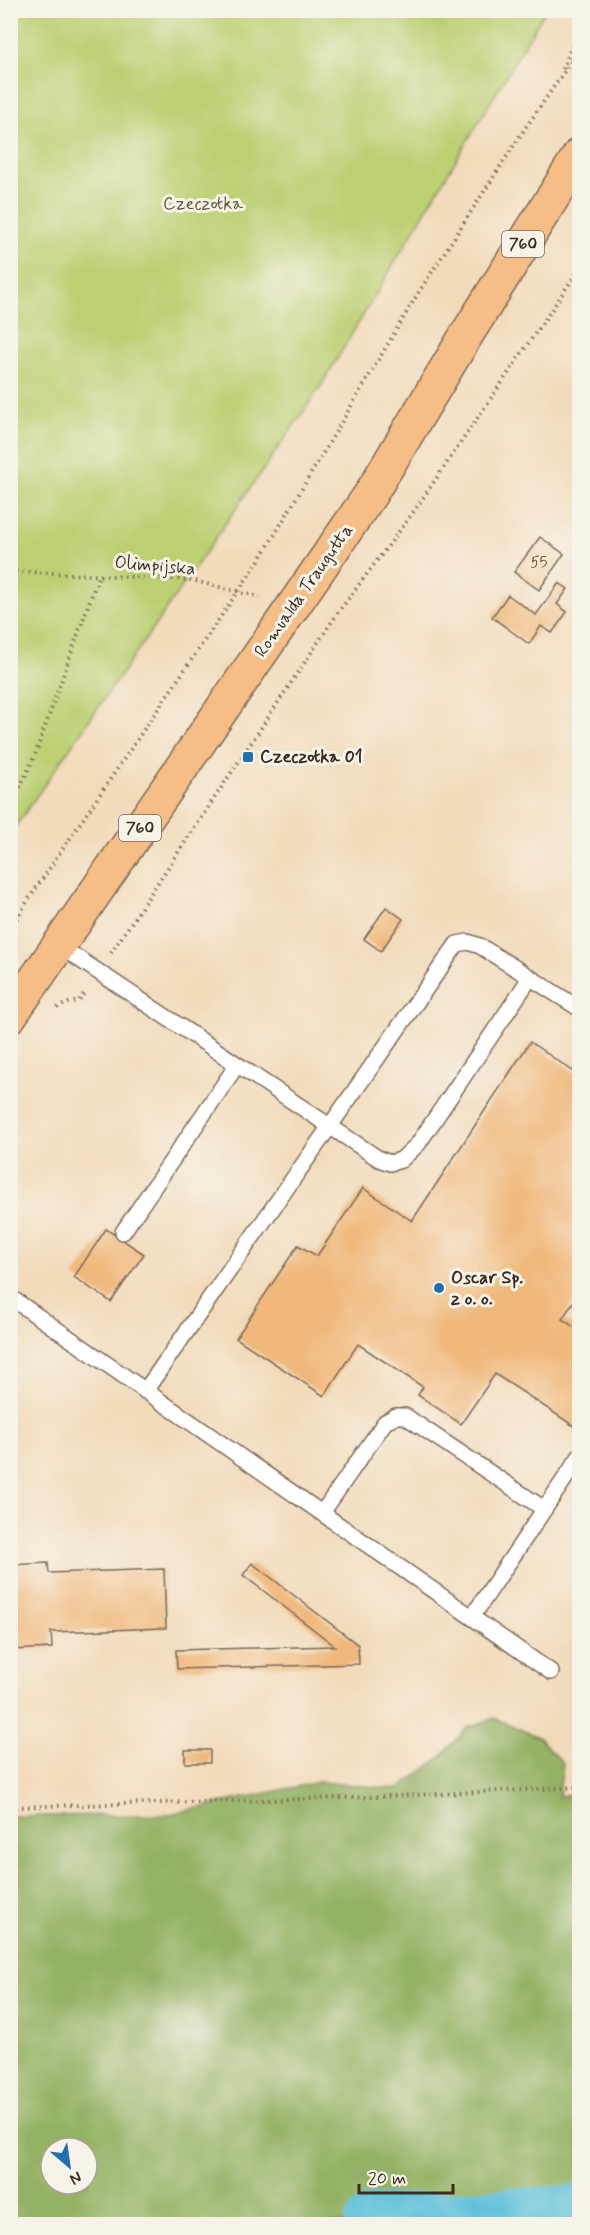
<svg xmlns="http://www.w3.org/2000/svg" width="590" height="2235" font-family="Mynerve,sans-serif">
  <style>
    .green { fill: #bbd073; stroke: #7b7d48; stroke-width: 1.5 }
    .forest { fill: #94b265; stroke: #686e42; stroke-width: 1.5; fill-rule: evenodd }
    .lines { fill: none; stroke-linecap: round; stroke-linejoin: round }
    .river { stroke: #5bc0d9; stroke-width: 57 }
    .building { fill: #f0b87a }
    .service-casing { stroke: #7b6855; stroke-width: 18 }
    .primary-casing { stroke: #7b6855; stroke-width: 36 }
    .path { stroke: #7b6855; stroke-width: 4; stroke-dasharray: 1.5 4.5; stroke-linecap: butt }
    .service { stroke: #fff; stroke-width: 15 }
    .primary { stroke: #f6be87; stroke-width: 33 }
    .poi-dot { fill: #1f6fb2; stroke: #f7f3e8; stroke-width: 2 }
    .labels { text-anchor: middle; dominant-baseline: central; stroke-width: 6; stroke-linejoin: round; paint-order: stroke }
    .number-label { font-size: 15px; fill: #684e35 }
    .shield { fill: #f7f3e8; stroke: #73665b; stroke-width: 1.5 }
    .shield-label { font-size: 16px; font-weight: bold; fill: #3b2a1e }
    .park-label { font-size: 18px; fill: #5b5433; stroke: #f7f3e8 }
    .street-label { font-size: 18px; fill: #3b2a1e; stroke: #f7f3e8 }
    .poi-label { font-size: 18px; font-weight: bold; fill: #3b2a1e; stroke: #f7f3e8; text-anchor: start }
  </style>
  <rect width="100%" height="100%" fill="#f7f3e8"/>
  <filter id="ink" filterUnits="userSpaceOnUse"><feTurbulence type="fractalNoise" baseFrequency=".0167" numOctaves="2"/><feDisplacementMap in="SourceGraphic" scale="12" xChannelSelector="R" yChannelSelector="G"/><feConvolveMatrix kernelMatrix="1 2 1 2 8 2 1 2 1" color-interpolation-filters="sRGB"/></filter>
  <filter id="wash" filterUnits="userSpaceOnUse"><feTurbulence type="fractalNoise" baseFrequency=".008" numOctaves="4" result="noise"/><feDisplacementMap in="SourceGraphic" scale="24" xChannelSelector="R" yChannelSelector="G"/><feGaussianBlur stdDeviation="1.35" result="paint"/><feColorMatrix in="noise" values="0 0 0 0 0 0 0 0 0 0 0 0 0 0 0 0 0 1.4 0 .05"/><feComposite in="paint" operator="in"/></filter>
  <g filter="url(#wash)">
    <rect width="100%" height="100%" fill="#f2dbbb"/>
    <path class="green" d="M 11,10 L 545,11 L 319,389 L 11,833 Z"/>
    <path class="forest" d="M 494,1718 L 538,1737 L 563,1763 L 559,1796 L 579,1795 L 579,2224 L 11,2224 L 11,1816 L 165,1815 L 319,1782 L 399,1789 L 441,1757 L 467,1728 ZM 51,2148 L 87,2148 L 87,2184 L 51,2184 Z"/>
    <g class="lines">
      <path class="river" d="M 373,2224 L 580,2213"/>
    </g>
    <g id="blocks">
      <path class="building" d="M 540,537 L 564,554 L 539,590 L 514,572 Z
        M 559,583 L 568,589 L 557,604 L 567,612 L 552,633 L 541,626 L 529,644 L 492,617 L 508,595 L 536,615 Z
        M 386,907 L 403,919 L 381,951 L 364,939 Z
        M 530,1042 L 580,1076 L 580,1292 L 562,1319 L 580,1331 L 580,1430 L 495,1374 L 461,1424 L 418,1395 L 423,1387 L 358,1344 L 324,1396 L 236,1338 L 298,1245 L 317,1256 L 363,1188 L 412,1221 Z
        M 106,1229 L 144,1254 L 111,1302 L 74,1277 Z
        M 48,1563 L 49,1573 L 164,1569 L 166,1628 L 51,1632 L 52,1648 L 10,1650 L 10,1565 Z
        M 252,1563 L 358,1645 L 359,1664 L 177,1669 L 176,1650 L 335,1646 L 243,1575 Z
        M 185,1750 L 210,1750 L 210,1763 L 185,1763 Z"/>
    </g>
  </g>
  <g filter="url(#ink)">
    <use href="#blocks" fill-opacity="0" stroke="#7b6855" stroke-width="1.5"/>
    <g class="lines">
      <g class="service-casing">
        <path id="service" d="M 58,945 L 379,1159 L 390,1163 L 401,1160 L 418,1144 L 530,978
          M 123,1232 L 237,1065
          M 10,1297 L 551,1672
          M 145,1391 L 457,944 L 468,942 L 480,946 L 580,1009
          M 322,1513 L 385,1422 L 396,1416 L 405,1416 L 544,1509
          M 472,1617 L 580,1456"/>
      </g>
      <g class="primary-casing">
        <path id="primary" d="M 10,1016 L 370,495 L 467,334 L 580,154"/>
      </g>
      <path class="path" d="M 563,69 L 580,25
        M 10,571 L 191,580 L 260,597
        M 10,809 L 35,755 L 99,575
        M 10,923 L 18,916
        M 10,936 L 19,915 L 30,897 L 262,556 L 417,295 L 524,130 L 580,49
        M 111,953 L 337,614 L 412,514 L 580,268
        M 57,1008 L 67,1003 L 79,1001 L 85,992
        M 10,1807 L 375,1797 L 580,1787"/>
      <use href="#service" class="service"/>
      <use href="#primary" class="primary"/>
    </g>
  </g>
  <g class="poi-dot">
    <rect x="242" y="751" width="12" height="12" rx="3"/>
    <circle cx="439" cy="1288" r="6"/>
  </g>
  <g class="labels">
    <g class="number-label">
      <text x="539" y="563">55</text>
    </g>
    <g class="shield">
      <rect x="502" y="231" width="42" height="26" rx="4.5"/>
      <rect x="119" y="815" width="42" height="26" rx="4.5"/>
    </g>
    <g class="shield-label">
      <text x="523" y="244">760</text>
      <text x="140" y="828">760</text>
    </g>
    <g class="park-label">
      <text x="203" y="204">Czeczotka</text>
    </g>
    <g class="street-label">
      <text transform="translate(155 566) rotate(5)">Olimpijska</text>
      <text transform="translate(304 591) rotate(-55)">Romualda Traugutta</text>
    </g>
    <g class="poi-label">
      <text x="260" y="757">Czeczotka 01</text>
      <text x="451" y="1278">Oscar Sp.<tspan x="451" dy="21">z o. o.</tspan></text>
    </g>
  </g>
  <rect width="590" height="2235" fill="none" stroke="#f7f3e8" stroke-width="36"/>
  <g transform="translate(69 2166) rotate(151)"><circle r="28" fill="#f7f3e8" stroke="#aca397" stroke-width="1.5"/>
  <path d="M0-4.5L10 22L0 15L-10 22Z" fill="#1f6fb2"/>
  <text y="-9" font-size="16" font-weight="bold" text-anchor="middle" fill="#3b2a1e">N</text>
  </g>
  <path d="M359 2184v9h94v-9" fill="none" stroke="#3b2a1e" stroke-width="3"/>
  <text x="368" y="2184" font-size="18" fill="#3b2a1e" stroke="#f7f3e8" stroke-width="4.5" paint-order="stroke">20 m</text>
</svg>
